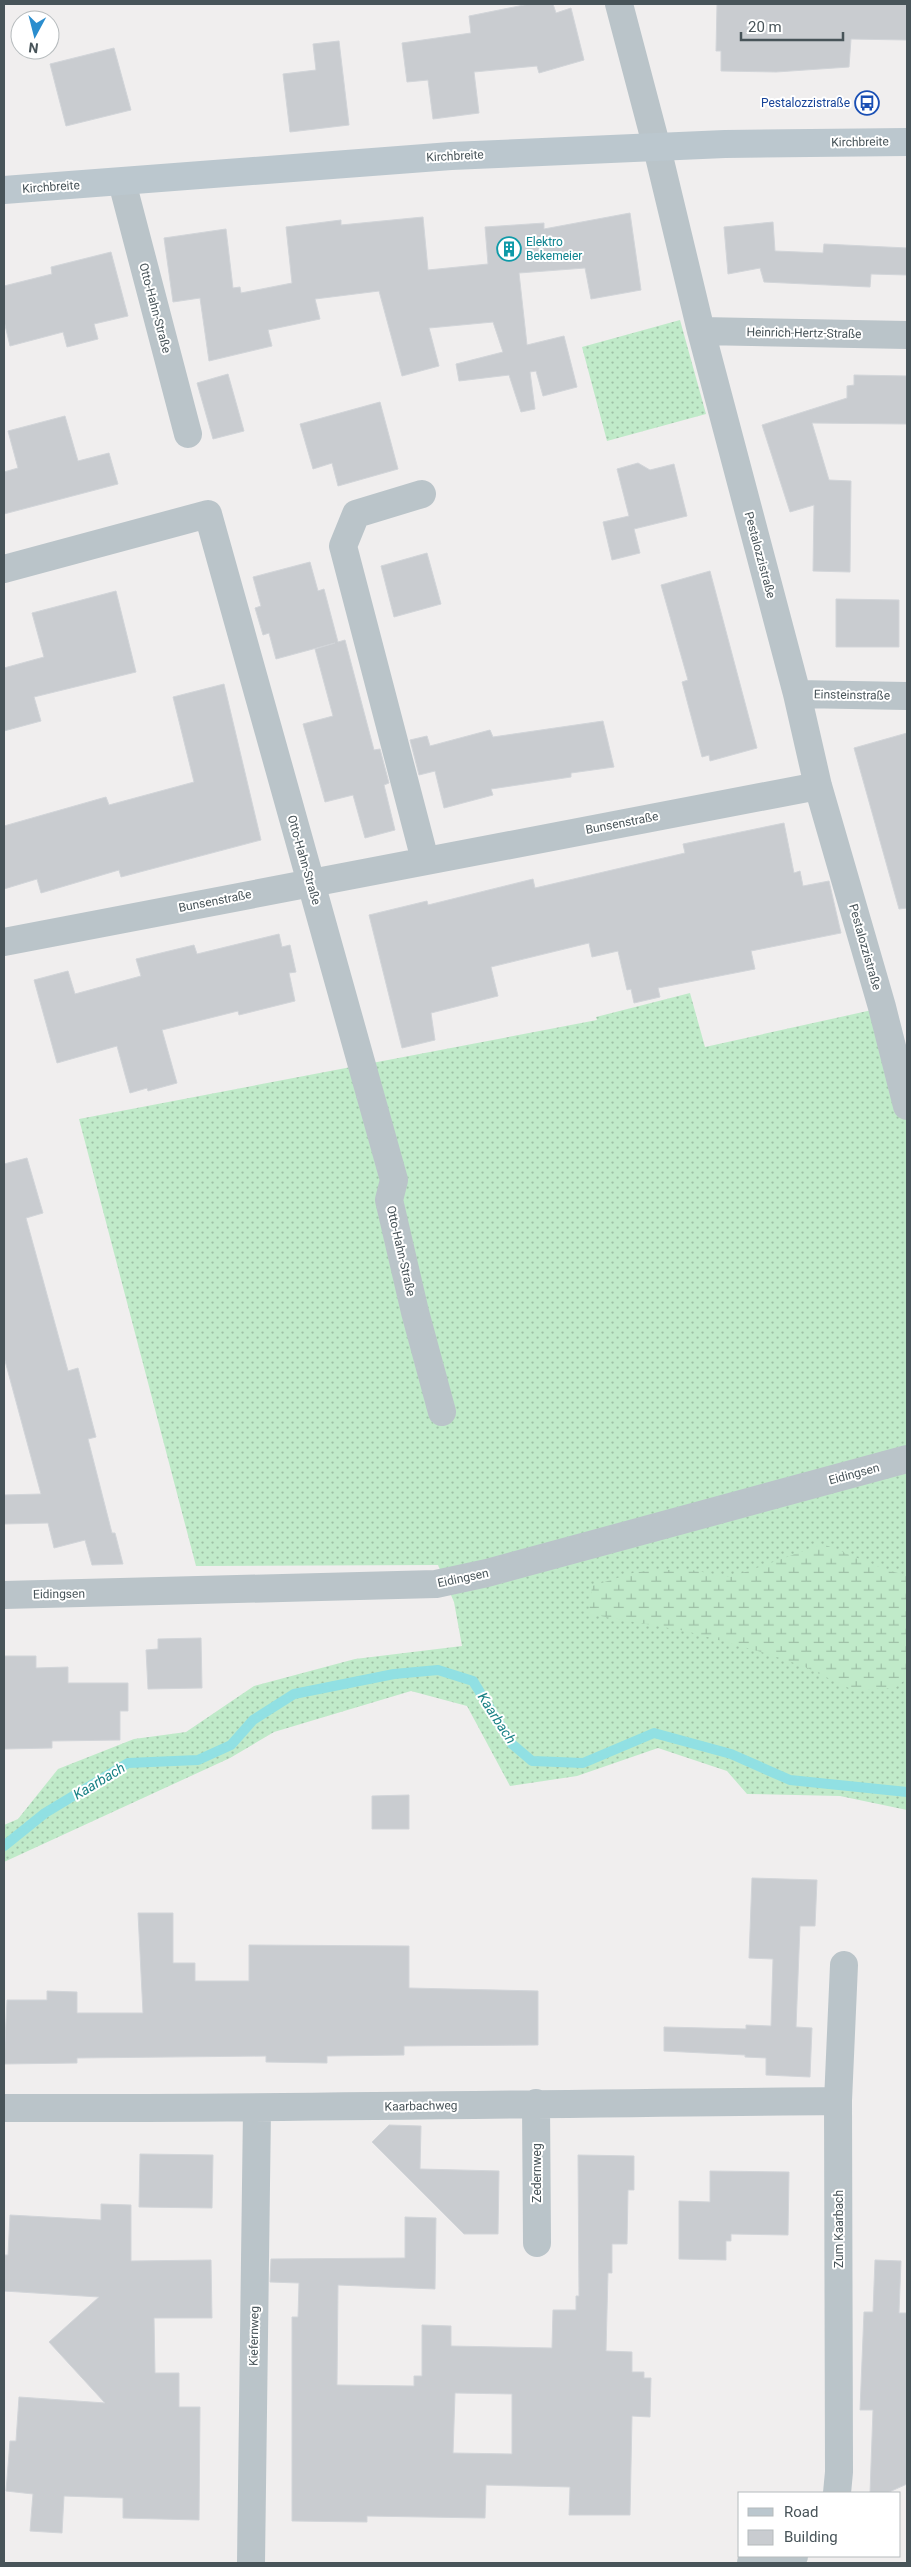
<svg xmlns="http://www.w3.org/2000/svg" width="911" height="2567" font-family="Roboto,sans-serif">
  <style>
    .grass { fill: url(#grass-dots) }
    .wetland { fill: url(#wetland-marsh) }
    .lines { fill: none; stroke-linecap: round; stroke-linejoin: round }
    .stream { stroke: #91e0e3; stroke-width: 10 }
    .building { fill: #c9ccd0; stroke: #d2d5d9; fill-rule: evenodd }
    .street { stroke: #bac4c9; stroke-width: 28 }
    .secondary { stroke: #bbc7ce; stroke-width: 28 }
    .labels { text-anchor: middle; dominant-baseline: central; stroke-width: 4; stroke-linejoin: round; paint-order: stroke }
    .transit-label { font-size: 12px; fill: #164399; stroke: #fff; text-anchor: end }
    .street-label { font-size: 12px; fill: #485459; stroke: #fff }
    .culture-label { font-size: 12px; fill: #0d838f; stroke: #fff; text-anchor: start }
    .water-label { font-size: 14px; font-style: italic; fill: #198185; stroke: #fff }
  </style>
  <defs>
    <pattern id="grass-dots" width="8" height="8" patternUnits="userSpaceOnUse" patternTransform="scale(1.25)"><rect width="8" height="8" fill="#c0eac9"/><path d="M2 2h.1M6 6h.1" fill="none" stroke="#9ec0a6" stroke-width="1.8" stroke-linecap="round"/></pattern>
    <pattern id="wetland-marsh" width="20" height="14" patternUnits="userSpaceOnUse" patternTransform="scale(1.25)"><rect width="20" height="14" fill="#c0eac9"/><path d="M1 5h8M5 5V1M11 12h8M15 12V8" fill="none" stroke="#9ec0a6"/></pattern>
  </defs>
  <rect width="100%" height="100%" fill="#f0eeee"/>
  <path class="grass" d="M 680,320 L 706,414 L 607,441 L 582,347 Z
    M 690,993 L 705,1047 L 872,1010 L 907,1060 L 907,1810 L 840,1796 L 747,1794 L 727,1771 L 658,1748 L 577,1776 L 510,1786 L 467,1706 L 411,1691 L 274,1732 L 230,1758 L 4,1862 L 4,1825 L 18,1819 L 58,1769 L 134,1739 L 186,1732 L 254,1686 L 355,1659 L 462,1646 L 454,1602 L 438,1565 L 196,1566 L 79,1119 L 597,1020 L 596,1017 Z"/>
  <path class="wetland" d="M 823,1544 L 889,1571 L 907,1575 L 907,1678 L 895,1688 L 853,1690 L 803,1666 L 765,1653 L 686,1631 L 589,1614 L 592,1586 L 636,1572 L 662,1570 L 691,1570 L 731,1577 Z"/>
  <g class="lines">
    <path class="stream" d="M 4,1846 L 45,1813 L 128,1763 L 198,1760 L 231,1745 L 253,1720 L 294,1694 L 394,1674 L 438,1670 L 473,1681 L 512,1744 L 532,1761 L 583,1763 L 654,1733 L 731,1754 L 790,1780 L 907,1792"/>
  </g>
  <path class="building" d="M 529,4 L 553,4 L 556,13 L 571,8 L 584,60 L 539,73 L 537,66 L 474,72 L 479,113 L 433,119 L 428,80 L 407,82 L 402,43 L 471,33 L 469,16 Z
    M 717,4 L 907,4 L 907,40 L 851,39 L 849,67 L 776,72 L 721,71 L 721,51 L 716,51 Z
    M 339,41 L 349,125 L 290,132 L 283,74 L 316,70 L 313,44 Z
    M 114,48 L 131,110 L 66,126 L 50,64 Z
    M 630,213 L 641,290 L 591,299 L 585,268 L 519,273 L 527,345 L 564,336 L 577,387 L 543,396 L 536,371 L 530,372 L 535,409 L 521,412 L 509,375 L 459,381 L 456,364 L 503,352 L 493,322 L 429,328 L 439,366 L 402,376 L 379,291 L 315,299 L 320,319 L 268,330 L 272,346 L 209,361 L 200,298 L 173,302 L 164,238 L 226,229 L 233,288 L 240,287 L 241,293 L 292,283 L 286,227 L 341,220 L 341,225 L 423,217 L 428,270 L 488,264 L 485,227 L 544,223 L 544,229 Z
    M 773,222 L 775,251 L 823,253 L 824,244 L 907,248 L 907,275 L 871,274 L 870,287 L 764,282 L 760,268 L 728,274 L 724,227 Z
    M 111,252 L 128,316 L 94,324 L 98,339 L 67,347 L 63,332 L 10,346 L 4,321 L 4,286 L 52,274 L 51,267 Z
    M 228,374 L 244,431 L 213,439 L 197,383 Z
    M 854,375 L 907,376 L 907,424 L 812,423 L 829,480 L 851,481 L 850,572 L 813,571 L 814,505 L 790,512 L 762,425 L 847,398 L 847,386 L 854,385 Z
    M 380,402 L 398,469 L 338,486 L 332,463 L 313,469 L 300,424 Z
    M 65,416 L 78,461 L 109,453 L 118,484 L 4,514 L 4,472 L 18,468 L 8,431 Z
    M 638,463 L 650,470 L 674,464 L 687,516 L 634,529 L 640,553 L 612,560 L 603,522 L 629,516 L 617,469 Z
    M 427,553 L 441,604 L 394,617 L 381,566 Z
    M 310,562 L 318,591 L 324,589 L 338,642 L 345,640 L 374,750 L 380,749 L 389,783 L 384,785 L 395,830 L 365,838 L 353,795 L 325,802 L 303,724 L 333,716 L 315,649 L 335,643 L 276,659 L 269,633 L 263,635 L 255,608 L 261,606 L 253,577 Z
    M 710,571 L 757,748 L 710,761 L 709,755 L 702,757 L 682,682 L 688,680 L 661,585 Z
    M 116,591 L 136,672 L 34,697 L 41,721 L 4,731 L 4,668 L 44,657 L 32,613 Z
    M 836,599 L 899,600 L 899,647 L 836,647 Z
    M 224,684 L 261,840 L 121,877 L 119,870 L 41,893 L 37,879 L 4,889 L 4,826 L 106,797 L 109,805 L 194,782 L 173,697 Z
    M 603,721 L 614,767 L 571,773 L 571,777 L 491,789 L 493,795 L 444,808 L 435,771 L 419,775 L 410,740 L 427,736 L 430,746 L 490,730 L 493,737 Z
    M 907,733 L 907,908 L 899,909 L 854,748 Z
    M 784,823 L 794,873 L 800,871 L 803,886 L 829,881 L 841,933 L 751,951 L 755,969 L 658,988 L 660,997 L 634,1003 L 631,989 L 627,990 L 618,951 L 592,957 L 589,943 L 491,967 L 498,996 L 431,1013 L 435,1040 L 402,1048 L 369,915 L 427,901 L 428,905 L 533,879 L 535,888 L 685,853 L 683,844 Z
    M 279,934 L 282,947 L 290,945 L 296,972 L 289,973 L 295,1001 L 239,1015 L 238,1011 L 162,1030 L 177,1083 L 148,1091 L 147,1088 L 130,1093 L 117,1046 L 57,1063 L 34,980 L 68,971 L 75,994 L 141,976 L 136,959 L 194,945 L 197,954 Z
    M 27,1158 L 43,1213 L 26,1218 L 68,1371 L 78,1368 L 96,1437 L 88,1439 L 112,1533 L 115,1533 L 123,1564 L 92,1565 L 85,1540 L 54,1548 L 48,1523 L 4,1524 L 4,1495 L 41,1494 L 4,1357 L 4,1164 Z
    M 201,1638 L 202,1688 L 148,1689 L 146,1650 L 158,1649 L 158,1639 Z
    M 4,1656 L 36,1656 L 36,1668 L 68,1667 L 68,1683 L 128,1683 L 128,1711 L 120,1711 L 120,1740 L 52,1741 L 52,1748 L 4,1749 Z
    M 409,1795 L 409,1829 L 372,1829 L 372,1796 Z
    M 752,1878 L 817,1880 L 815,1926 L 800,1926 L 796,2027 L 812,2028 L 810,2077 L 766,2075 L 766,2058 L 745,2057 L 745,2055 L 664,2051 L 664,2027 L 746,2029 L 746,2025 L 771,2026 L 773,1959 L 749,1958 Z
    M 138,1913 L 173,1913 L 173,1963 L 195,1963 L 195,1981 L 249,1981 L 249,1945 L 409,1946 L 409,1988 L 538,1991 L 538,2045 L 404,2046 L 404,2055 L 327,2056 L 327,2063 L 266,2062 L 266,2056 L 77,2058 L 77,2063 L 4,2064 L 7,2000 L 47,2000 L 47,1991 L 77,1992 L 77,2013 L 143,2013 Z
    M 389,2125 L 421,2126 L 420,2169 L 499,2171 L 498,2234 L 464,2234 L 372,2142 Z
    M 140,2154 L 213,2155 L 212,2208 L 139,2207 Z
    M 578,2155 L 634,2156 L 634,2190 L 628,2190 L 627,2244 L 612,2244 L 612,2273 L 608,2273 L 606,2351 L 632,2352 L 632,2372 L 644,2372 L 644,2378 L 651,2378 L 650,2417 L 632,2416 L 630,2515 L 569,2515 L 570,2487 L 486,2485 L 485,2518 L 367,2516 L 367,2522 L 292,2521 L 292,2317 L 298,2317 L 299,2283 L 270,2282 L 271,2259 L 405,2258 L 405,2217 L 436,2218 L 435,2289 L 338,2285 L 337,2385 L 414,2386 L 414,2376 L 422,2376 L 422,2325 L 451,2326 L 451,2346 L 552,2348 L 553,2310 L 576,2310 L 576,2296 L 579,2296 ZM 455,2393 L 512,2394 L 512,2454 L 453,2453 Z
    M 710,2171 L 789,2172 L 788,2235 L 731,2234 L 731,2241 L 726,2241 L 726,2260 L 679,2259 L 679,2201 L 710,2202 Z
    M 101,2204 L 131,2205 L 131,2261 L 211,2260 L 212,2318 L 154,2318 L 155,2373 L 179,2373 L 179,2407 L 200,2407 L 199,2520 L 123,2518 L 123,2498 L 64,2496 L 62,2533 L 30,2531 L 33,2494 L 6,2491 L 10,2441 L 16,2441 L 19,2397 L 105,2403 L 49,2342 L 99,2297 L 4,2291 L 4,2255 L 8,2255 L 10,2215 L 101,2220 Z
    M 875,2260 L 901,2261 L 899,2313 L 907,2313 L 907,2484 L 887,2493 L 870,2493 L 873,2410 L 860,2410 L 864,2312 L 873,2312 Z"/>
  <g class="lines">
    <path class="street" d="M 619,4 L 657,148 L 701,331 L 797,694 L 818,786 L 882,1007 L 907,1106
      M 122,182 L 188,434
      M 701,331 L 907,335
      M 422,494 L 356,514 L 343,546 L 425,860
      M 4,569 L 208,514 L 394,1180 L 389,1200 L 415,1312 L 442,1412
      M 797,694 L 907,696
      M 4,942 L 818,786
      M 4,1595 L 436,1584 L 487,1573 L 907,1459
      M 536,2103 L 537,2243
      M 4,2108 C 282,2109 560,2103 838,2101
      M 837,2493 L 839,2472 L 838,2101 L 844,1965
      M 251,2563 L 257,2109
      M 751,2563 L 768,2563 L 794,2556"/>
    <path class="secondary" d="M 4,190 L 451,156 L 725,144 L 907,142"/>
  </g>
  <defs>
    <g id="bus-ring" transform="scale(1.25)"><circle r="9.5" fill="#fff" stroke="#1a4fb4" stroke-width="1.5"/><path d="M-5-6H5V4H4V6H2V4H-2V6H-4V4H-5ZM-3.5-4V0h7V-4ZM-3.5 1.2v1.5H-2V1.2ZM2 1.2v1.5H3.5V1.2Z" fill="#1a4fb4"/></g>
    <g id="building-ring" transform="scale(1.25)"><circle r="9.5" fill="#fff" stroke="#0f9aa8" stroke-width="1.5"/><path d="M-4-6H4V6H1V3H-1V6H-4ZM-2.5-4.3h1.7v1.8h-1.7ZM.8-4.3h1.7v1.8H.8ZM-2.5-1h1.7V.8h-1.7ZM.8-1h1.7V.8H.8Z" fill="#0f9aa8"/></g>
  </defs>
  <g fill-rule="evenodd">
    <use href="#bus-ring" x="867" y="103"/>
    <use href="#building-ring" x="509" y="249"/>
  </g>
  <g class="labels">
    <g class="transit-label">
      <text x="850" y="103">Pestalozzistraße</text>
    </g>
    <g class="street-label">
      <text transform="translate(860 142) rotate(-1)">Kirchbreite</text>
      <text transform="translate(455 156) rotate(-3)">Kirchbreite</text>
      <text transform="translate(51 187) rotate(-4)">Kirchbreite</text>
      <text transform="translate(155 308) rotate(75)">Otto-Hahn-Straße</text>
      <text transform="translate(804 333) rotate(1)">Heinrich-Hertz-Straße</text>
      <text transform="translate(760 555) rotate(75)">Pestalozzistraße</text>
      <text transform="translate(852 695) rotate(1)">Einsteinstraße</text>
      <text transform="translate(622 823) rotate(-11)">Bunsenstraße</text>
      <text transform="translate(304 860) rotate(74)">Otto-Hahn-Straße</text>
      <text transform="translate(215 901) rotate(-11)">Bunsenstraße</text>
      <text transform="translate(865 947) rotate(74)">Pestalozzistraße</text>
      <text transform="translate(401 1251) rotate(77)">Otto-Hahn-Straße</text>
      <text transform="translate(854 1474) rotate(-15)">Eidingsen</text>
      <text transform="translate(463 1578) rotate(-12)">Eidingsen</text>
      <text transform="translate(59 1594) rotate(-1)">Eidingsen</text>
      <text transform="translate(421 2106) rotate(-1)">Kaarbachweg</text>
      <text transform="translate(537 2173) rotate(-90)">Zedernweg</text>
      <text transform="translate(839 2229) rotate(-90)">Zum Kaarbach</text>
      <text transform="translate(254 2336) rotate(-89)">Kiefernweg</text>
    </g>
    <g class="culture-label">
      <text x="526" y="242">Elektro<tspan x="526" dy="14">Bekemeier</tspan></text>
    </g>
    <g class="water-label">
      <text transform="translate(497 1718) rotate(57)">Kaarbach</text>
      <text transform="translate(99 1781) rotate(-31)">Kaarbach</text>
    </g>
  </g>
  <rect width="911" height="2567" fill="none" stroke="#485459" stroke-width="10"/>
  <rect x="738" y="2492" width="162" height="65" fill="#ffffff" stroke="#b6bbbd"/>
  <rect x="748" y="2508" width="25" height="8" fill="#bbc7ce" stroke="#b6bbbd"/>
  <text x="784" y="2517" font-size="15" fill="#485459">Road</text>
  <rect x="748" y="2530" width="25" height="15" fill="#c9ccd0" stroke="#b6bbbd"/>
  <text x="784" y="2542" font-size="15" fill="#485459">Building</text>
  <g transform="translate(35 35) rotate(187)"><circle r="24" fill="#ffffff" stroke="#b6bbbd"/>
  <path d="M0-4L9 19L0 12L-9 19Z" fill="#2a8dce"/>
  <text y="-8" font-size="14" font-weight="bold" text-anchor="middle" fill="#485459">N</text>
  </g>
  <path d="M741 32v8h102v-8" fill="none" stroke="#485459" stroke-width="2.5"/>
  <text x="748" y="32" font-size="15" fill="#485459" stroke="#ffffff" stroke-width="4" paint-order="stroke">20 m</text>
</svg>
